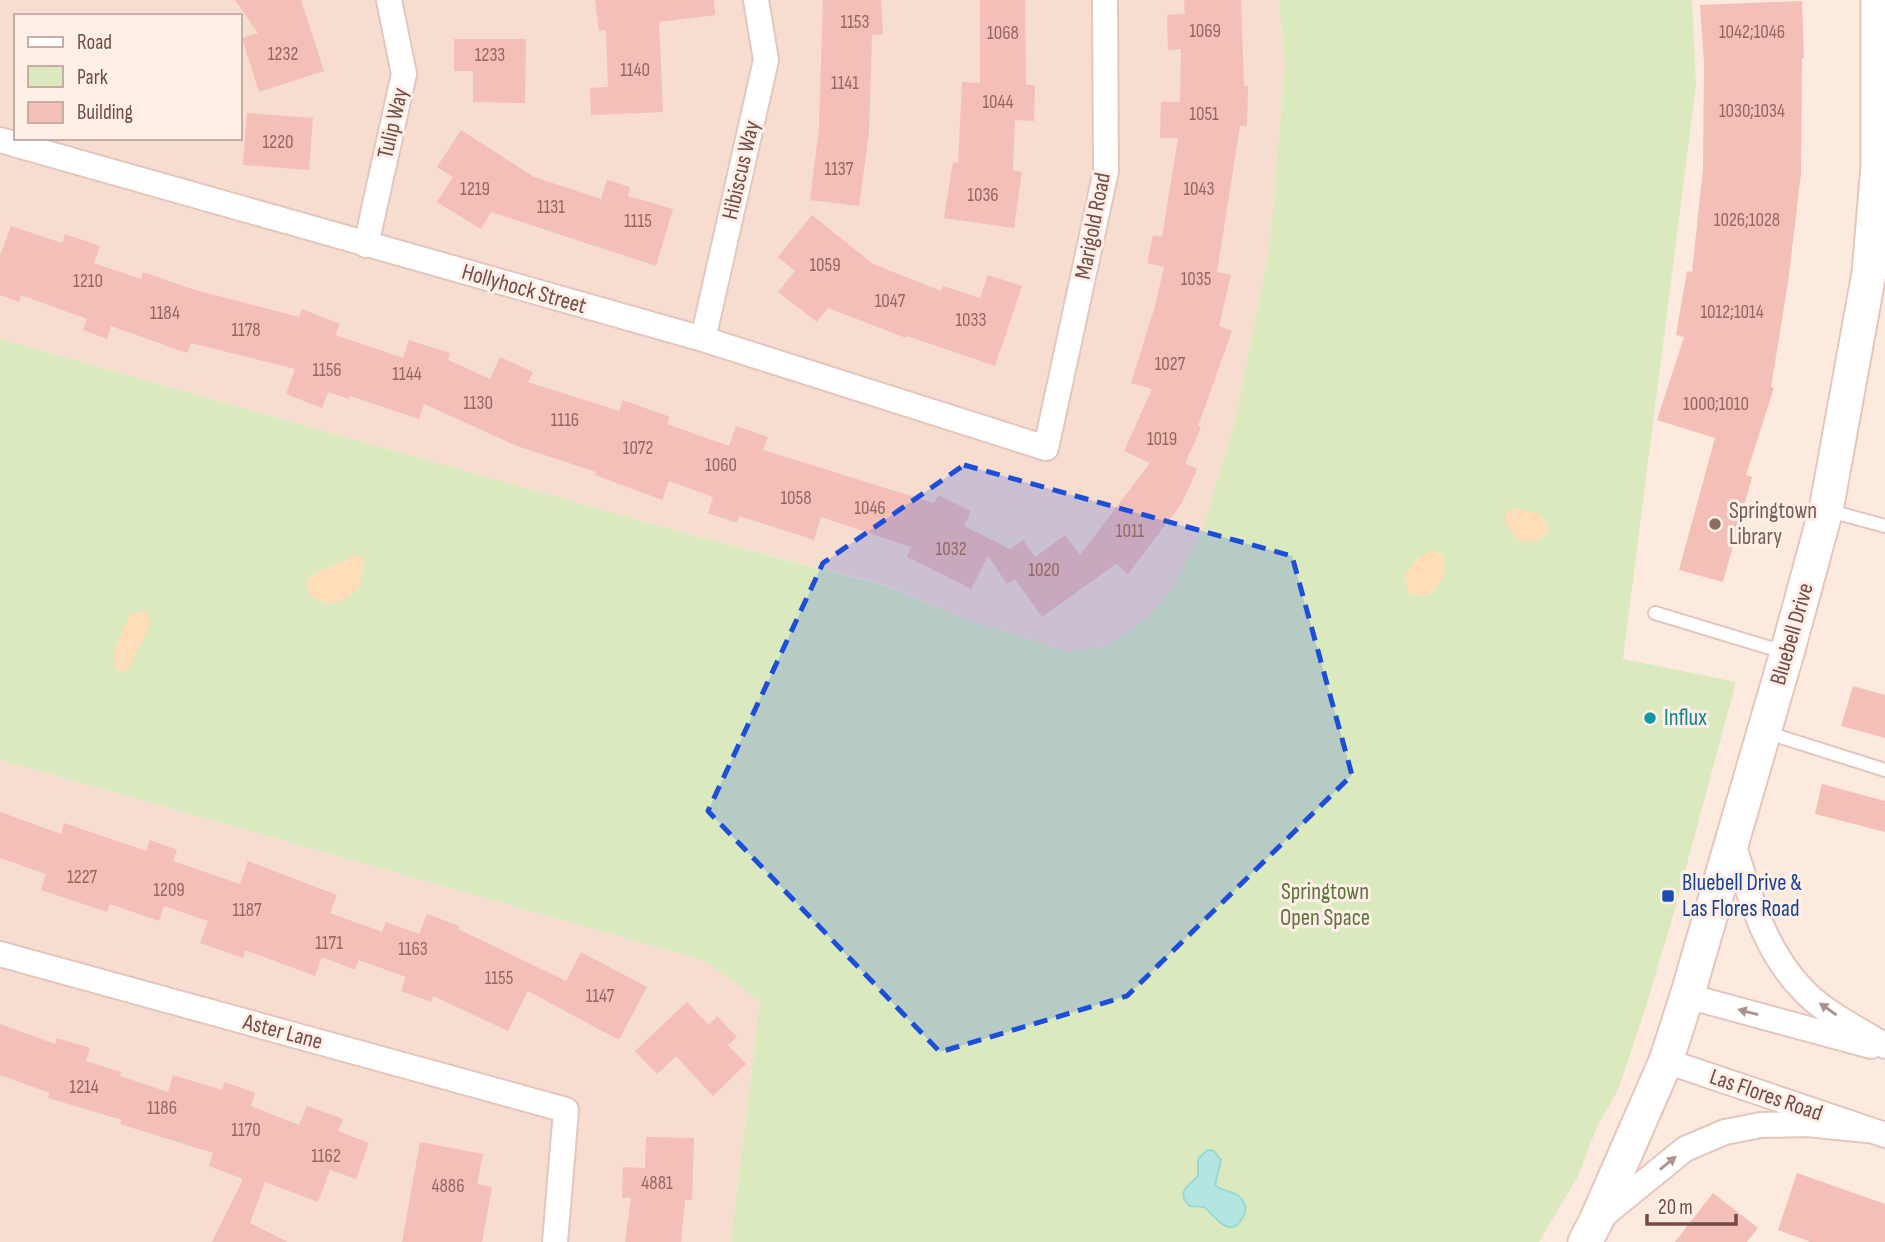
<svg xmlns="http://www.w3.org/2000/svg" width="1885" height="1242" font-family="'Sofia Sans Condensed',sans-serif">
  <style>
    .residential { fill: #f7dcd0; fill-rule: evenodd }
    .green { fill: #dbeabe }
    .sand { fill: #feddb8 }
    .water { fill: #b4e6e1; stroke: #9ad8d3; stroke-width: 2 }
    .building { fill: #f3bfb6 }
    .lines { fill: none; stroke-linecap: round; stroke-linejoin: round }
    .lane-casing { stroke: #e3c6be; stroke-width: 16 }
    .street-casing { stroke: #e3c6be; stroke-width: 28 }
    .secondary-casing { stroke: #e8c5bb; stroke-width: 37 }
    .lane { stroke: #fff; stroke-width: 12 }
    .street { stroke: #fff; stroke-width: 24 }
    .secondary { stroke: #fff; stroke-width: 33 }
    .oneway { fill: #ac9390 }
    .marked { fill: #1d4ed8; fill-opacity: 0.2; stroke: #1d4ed8; stroke-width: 5; stroke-dasharray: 14 9; stroke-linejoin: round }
    .education-dot { fill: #8d6e63; stroke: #ffefe6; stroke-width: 2.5 }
    .culture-dot { fill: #0f9aa8; stroke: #ffefe6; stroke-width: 2.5 }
    .transit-dot { fill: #1a4fb4; stroke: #ffefe6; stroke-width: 2.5 }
    .labels { text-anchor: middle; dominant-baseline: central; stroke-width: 6; stroke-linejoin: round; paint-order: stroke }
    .number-label { font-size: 19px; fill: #946862 }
    .street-label { font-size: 23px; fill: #744b46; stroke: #ffefe6 }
    .education-label { font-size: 23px; fill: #785e54; stroke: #ffefe6; text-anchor: start }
    .culture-label { font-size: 23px; fill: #0d838f; stroke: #ffefe6; text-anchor: start }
    .transit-label { font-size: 23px; fill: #164399; stroke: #ffefe6; text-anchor: start }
    .park-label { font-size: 23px; fill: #5a743c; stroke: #ffefe6 }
  </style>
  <rect width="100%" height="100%" fill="#fdeadf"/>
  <path class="residential" d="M 0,0 L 1279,0 L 1285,62 L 1270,246 L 1235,422 L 1202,531 L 1174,587 L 1153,612 L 1128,633 L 1104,647 L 1070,652 L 963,619 L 889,586 L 666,528 L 0,339 ZM 16,16 L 240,16 L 240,138 L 16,138 Z
    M 0,760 L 706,961 L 760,1002 L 731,1242 L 0,1242 Z"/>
  <path class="green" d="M 1279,0 L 1692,0 L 1696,85 L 1623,659 L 1736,682 L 1671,923 L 1646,1006 L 1619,1088 L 1597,1127 L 1578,1176 L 1539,1242 L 731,1242 L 760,1002 L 706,961 L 0,760 L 0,339 L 666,528 L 889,587 L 963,619 L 1069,652 L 1104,647 L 1128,633 L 1153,612 L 1174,587 L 1202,531 L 1235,422 L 1270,246 L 1285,62 Z"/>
  <path class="sand" d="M 1518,509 L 1541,515 L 1550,531 L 1535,542 L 1519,541 L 1506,524 L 1506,510 Z
    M 1432,551 L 1442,553 L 1445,572 L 1431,595 L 1410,595 L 1404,576 L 1418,558 Z
    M 355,554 L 365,559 L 359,588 L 347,598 L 328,605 L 310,595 L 305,581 C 320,569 339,565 355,554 Z
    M 146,611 L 151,622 L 128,671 L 116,671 L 113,652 L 129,617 L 136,612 Z"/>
  <path class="water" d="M 1207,1150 L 1214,1151 L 1221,1160 L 1215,1185 C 1223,1193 1237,1190 1243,1201 C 1246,1206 1246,1212 1243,1217 C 1229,1242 1214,1214 1204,1207 L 1190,1206 C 1175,1193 1188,1186 1198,1176 L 1198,1159 Z"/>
  <path class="building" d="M 235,0 L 301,0 L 324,71 L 259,92 L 242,38 L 258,33 Z
    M 595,0 L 714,0 L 715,15 L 659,22 L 663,112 L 591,115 L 590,88 L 608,87 L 606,30 L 599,31 Z
    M 823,0 L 881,0 L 883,34 L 872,35 L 869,133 L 859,206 L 810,200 L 819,128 Z
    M 980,0 L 1025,0 L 1026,85 L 1035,85 L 1034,121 L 1015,120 L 1013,170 L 1022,172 L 1014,228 L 944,218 L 953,162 L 958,163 L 962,82 L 980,83 Z
    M 1184,0 L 1241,0 L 1244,86 L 1248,86 L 1247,126 L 1240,126 L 1217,272 L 1231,275 L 1219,326 L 1232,331 L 1198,426 L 1201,428 L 1185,463 L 1197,469 L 1182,503 L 1128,574 L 1116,564 L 1042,617 L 1015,579 L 1007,584 L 988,556 L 971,589 L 907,557 L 911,547 L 821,517 L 814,540 L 739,516 L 737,523 L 708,513 L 713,497 L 669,481 L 662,500 L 595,475 L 596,472 L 517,446 L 424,404 L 419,419 L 350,396 L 349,399 L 328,392 L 322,408 L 286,394 L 295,369 L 191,343 L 187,353 L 111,326 L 107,339 L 83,330 L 87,319 L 21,295 L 19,302 L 0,295 L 0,256 L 11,226 L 62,243 L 65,234 L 100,246 L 94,263 L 141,279 L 143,272 L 195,290 L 299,317 L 302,309 L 340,324 L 335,335 L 403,358 L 409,340 L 450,353 L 448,360 L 490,379 L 500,357 L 533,372 L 528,382 L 619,411 L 623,400 L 670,417 L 667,424 L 729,446 L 736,426 L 768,437 L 763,450 L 934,503 L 938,495 L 971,511 L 964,526 L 1010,549 L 1023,540 L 1035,557 L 1065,535 L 1080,555 L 1150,463 L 1124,451 L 1152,389 L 1131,383 L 1155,306 L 1164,267 L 1147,263 L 1153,235 L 1162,237 L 1178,138 L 1160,138 L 1161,102 L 1180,102 L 1181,49 L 1168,50 L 1167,15 L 1185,14 Z
    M 1802,1 L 1804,58 L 1802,58 L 1801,174 L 1788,282 L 1771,387 L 1774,388 L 1746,475 L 1752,477 L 1723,582 L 1679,570 L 1715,438 L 1657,420 L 1684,337 L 1676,335 L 1687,271 L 1692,272 L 1703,169 L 1704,63 L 1700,5 Z
    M 454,39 L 526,39 L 525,103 L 473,102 L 473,71 L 454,71 Z
    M 247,113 L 313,118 L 309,170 L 243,165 Z
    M 461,130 L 534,177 L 601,199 L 607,180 L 630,187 L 628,196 L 673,209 L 656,266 L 491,212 L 481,229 L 437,202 L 453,177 L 437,167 Z
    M 812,215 L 873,264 L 941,291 L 943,286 L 980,298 L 988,275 L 1022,286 L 995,366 L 907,336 L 906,338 L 828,308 L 817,322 L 778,292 L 795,271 L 778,257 Z
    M 1853,686 L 1885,695 L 1885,738 L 1841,726 Z
    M 1822,784 L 1885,801 L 1885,832 L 1815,814 Z
    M 0,812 L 61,834 L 64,823 L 146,851 L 150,840 L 177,850 L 173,861 L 240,884 L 248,861 L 337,895 L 330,913 L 382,932 L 386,922 L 419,934 L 427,914 L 459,926 L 458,929 L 566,981 L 581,952 L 647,987 L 619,1040 L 528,991 L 508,1031 L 433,996 L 431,1002 L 401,991 L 406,977 L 359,960 L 355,970 L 322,957 L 315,976 L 245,950 L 243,958 L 200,943 L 208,921 L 164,906 L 159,921 L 110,904 L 107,912 L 41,890 L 46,874 L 0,858 Z
    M 687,1002 L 709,1025 L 717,1016 L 737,1037 L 728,1045 L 746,1064 L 713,1096 L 676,1056 L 657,1074 L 635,1051 Z
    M 0,1024 L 55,1044 L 57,1038 L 90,1048 L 86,1061 L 121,1072 L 120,1076 L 168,1092 L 173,1075 L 222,1090 L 225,1082 L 255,1093 L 251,1106 L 299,1125 L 307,1106 L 343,1119 L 338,1131 L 369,1143 L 356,1179 L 330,1170 L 318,1202 L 265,1182 L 250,1223 L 288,1242 L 212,1242 L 243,1179 L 209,1166 L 213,1153 L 120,1124 L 122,1120 L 48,1098 L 50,1093 L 0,1075 Z
    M 646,1137 L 694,1138 L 692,1200 L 685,1200 L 681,1242 L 625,1242 L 631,1198 L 622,1198 L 623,1167 L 645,1168 Z
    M 420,1142 L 483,1154 L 477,1184 L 492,1187 L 482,1242 L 402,1242 Z
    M 1797,1173 L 1885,1204 L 1885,1242 L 1811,1242 L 1778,1230 Z
    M 1713,1193 L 1758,1228 L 1747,1242 L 1675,1242 Z"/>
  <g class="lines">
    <g class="lane-casing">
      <path id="lane" d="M 1826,510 L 1885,526
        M 1655,613 L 1787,653
        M 1765,732 L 1885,770"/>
    </g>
    <g class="street-casing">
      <path id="street" d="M 0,140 L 703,339 L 1046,448 L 1106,171 L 1105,0
        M 366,245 L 404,74 L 389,0
        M 703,339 L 766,60 L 756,0
        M 1732,841 C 1750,894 1763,950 1804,991 C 1826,1014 1859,1029 1885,1046
        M 0,954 L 566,1110 L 555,1242
        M 1687,996 L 1871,1046
        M 1666,1061 L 1885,1135
        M 1599,1219 L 1685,1149 L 1725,1132 L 1761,1125 L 1807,1124 L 1867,1130"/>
    </g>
    <g class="secondary-casing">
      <path id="secondary" d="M 1585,1242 L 1596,1221 L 1666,1061 L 1687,996 L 1787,653 L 1826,510 L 1869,273 L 1878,166 L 1878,0"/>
    </g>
    <use href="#lane" class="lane"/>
    <use href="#street" class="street"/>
    <use href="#secondary" class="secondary"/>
  </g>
  <defs><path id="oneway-solid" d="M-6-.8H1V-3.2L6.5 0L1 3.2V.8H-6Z" transform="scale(1.75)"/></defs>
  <g class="oneway">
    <use href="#oneway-solid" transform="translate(1828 1009) rotate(-145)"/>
    <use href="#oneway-solid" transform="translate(1748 1012) rotate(-165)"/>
    <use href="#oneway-solid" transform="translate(1668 1163) rotate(-39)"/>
  </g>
  <path class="marked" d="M 964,465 L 1292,556 L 1352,775 L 1127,996 L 940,1052 L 708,811 L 823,563 Z"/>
  <circle class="education-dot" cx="1715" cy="524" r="7"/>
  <circle class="culture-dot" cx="1650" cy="718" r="7"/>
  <rect class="transit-dot" x="1661" y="889" width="14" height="14" rx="3.5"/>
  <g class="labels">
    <g class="number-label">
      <text x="855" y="22">1153</text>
      <text x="1205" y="31">1069</text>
      <text x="1752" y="32">1042;1046</text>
      <text x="1003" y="33">1068</text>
      <text x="283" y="54">1232</text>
      <text x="490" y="55">1233</text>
      <text x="635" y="70">1140</text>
      <text x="845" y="83">1141</text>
      <text x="998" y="102">1044</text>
      <text x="1752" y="111">1030;1034</text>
      <text x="1204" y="114">1051</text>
      <text x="278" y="142">1220</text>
      <text x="839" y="169">1137</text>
      <text x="475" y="189">1219</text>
      <text x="1199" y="189">1043</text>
      <text x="983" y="195">1036</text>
      <text x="551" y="207">1131</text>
      <text x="1747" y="220">1026;1028</text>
      <text x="638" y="221">1115</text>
      <text x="825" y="265">1059</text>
      <text x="1196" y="279">1035</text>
      <text x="88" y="281">1210</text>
      <text x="890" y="301">1047</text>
      <text x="1732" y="312">1012;1014</text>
      <text x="165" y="313">1184</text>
      <text x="971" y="320">1033</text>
      <text x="246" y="330">1178</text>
      <text x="1170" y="364">1027</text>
      <text x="327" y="370">1156</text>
      <text x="407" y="374">1144</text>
      <text x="478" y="403">1130</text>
      <text x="1716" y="404">1000;1010</text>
      <text x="565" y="420">1116</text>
      <text x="1162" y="439">1019</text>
      <text x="638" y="448">1072</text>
      <text x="721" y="465">1060</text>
      <text x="796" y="498">1058</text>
      <text x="870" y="508">1046</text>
      <text x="1130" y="531">1011</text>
      <text x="951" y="549">1032</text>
      <text x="1044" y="570">1020</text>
      <text x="82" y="877">1227</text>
      <text x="169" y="890">1209</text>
      <text x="247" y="910">1187</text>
      <text x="329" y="943">1171</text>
      <text x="413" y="949">1163</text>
      <text x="499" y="978">1155</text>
      <text x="600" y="996">1147</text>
      <text x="84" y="1087">1214</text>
      <text x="162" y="1108">1186</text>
      <text x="246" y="1130">1170</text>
      <text x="326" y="1156">1162</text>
      <text x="657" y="1183">4881</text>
      <text x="448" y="1186">4886</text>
    </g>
    <g class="street-label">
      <text transform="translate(393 123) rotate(-77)">Tulip Way</text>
      <text transform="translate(741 170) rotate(-77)">Hibiscus Way</text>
      <text transform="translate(1093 226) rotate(-79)">Marigold Road</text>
      <text transform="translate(524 289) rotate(16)">Hollyhock Street</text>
      <text transform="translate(1792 634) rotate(-74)">Bluebell Drive</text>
      <text transform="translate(283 1032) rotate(15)">Aster Lane</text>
      <text transform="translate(1766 1095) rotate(19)">Las Flores Road</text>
    </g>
    <g class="education-label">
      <text x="1729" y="511">Springtown<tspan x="1729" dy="26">Library</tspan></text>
    </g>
    <g class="culture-label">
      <text x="1664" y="718">Influx</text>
    </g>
    <g class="transit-label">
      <text x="1682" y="883">Bluebell Drive &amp;<tspan x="1682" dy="26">Las Flores Road</tspan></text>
    </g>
    <g class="park-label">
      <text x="1325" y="892">Springtown<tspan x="1325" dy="26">Open Space</tspan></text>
    </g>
  </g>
  <rect x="14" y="14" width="228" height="126" fill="#ffefe6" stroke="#c7ada6" stroke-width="2"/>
  <rect x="28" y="37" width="35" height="10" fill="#ffffff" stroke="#c7ada6" stroke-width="2"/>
  <text x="77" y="49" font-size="21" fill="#744b46">Road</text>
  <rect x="28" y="66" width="35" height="21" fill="#dbeabe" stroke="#c7ada6" stroke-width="2"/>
  <text x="77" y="84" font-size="21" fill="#744b46">Park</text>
  <rect x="28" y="102" width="35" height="21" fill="#f3bfb6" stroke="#c7ada6" stroke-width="2"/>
  <text x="77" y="119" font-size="21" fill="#744b46">Building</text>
  <path d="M1647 1214v10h89v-10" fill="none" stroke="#744b46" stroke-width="3.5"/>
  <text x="1658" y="1214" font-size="21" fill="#744b46" stroke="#ffefe6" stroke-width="5" paint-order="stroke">20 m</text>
</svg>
